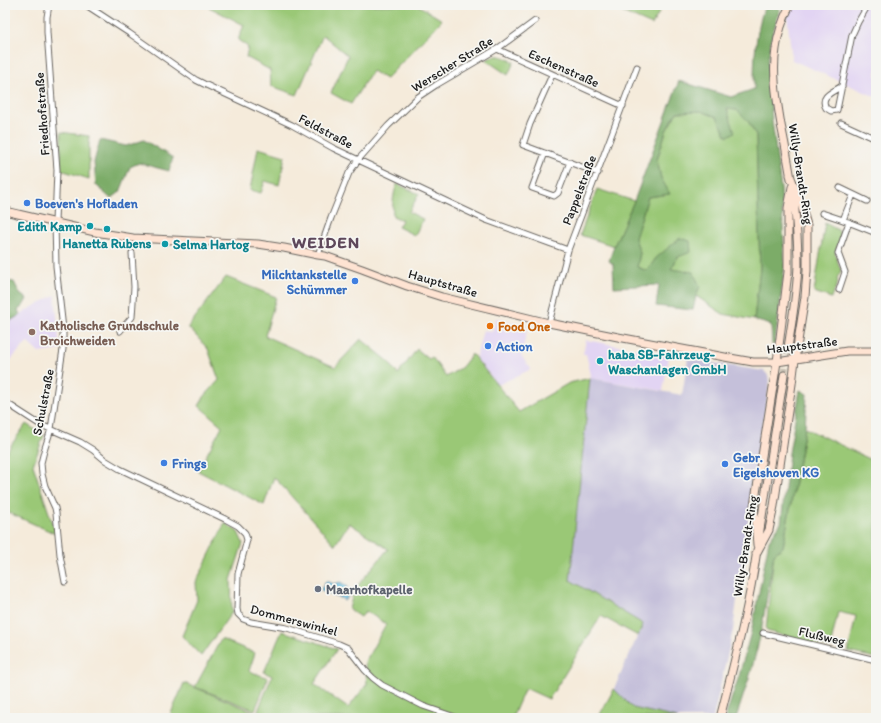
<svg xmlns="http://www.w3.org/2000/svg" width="881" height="723" font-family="Itim,sans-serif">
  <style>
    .built { fill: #e2d4f3 }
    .industrial { fill: #c5c0da }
    .green { fill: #9ac876; stroke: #5b7249 }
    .forest { fill: #7bac67; stroke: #4c6442 }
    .water { fill: #63bce0; stroke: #406c7e }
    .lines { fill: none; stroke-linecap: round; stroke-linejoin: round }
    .street-tunnel { stroke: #cac2b5; stroke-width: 5; stroke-dasharray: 5 2.5; stroke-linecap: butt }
    .secondary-tunnel { stroke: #cac2b5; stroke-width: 7; stroke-dasharray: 7 3.5; stroke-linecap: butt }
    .street-casing { stroke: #68645f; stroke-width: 7 }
    .secondary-casing { stroke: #68645f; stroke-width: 9 }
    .street { stroke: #fff; stroke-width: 5 }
    .secondary { stroke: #fee3d2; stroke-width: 7 }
    .shop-dot { fill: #3f7fe0; stroke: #f6f6f2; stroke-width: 1.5 }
    .culture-dot { fill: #0f9aa8; stroke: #f6f6f2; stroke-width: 1.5 }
    .food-dot { fill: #e8710a; stroke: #f6f6f2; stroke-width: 1.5 }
    .education-dot { fill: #8d6e63; stroke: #f6f6f2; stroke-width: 1.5 }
    .worship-dot { fill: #6b7280; stroke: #f6f6f2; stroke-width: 1.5 }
    .labels { text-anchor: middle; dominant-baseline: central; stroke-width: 3.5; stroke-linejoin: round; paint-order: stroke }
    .street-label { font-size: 13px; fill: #1c1c1c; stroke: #f6f6f2 }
    .shop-label { font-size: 13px; font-weight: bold; fill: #366cbe; stroke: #f6f6f2; text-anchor: start }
    .culture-label { font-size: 13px; font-weight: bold; fill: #0d838f; stroke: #f6f6f2; text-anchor: start }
    .education-label { font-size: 13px; font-weight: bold; fill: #785e54; stroke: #f6f6f2; text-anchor: start }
    .food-label { font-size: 13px; font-weight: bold; fill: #c56008; stroke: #f6f6f2; text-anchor: start }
    .worship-label { font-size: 13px; font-weight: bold; fill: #5b616d; stroke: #f6f6f2; text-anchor: start }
    .district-label { font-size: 17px; font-weight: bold; letter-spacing: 1px; fill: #5e485b; stroke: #f6f6f2 }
  </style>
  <rect width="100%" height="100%" fill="#f6f6f2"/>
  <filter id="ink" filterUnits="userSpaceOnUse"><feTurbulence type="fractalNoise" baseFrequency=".025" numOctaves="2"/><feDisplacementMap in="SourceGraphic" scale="8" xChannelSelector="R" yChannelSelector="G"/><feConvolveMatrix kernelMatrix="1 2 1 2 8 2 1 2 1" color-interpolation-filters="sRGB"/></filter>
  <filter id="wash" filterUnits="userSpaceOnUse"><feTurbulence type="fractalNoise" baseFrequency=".012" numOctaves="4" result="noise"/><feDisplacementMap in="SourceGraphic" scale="16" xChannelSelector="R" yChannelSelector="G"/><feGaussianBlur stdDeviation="0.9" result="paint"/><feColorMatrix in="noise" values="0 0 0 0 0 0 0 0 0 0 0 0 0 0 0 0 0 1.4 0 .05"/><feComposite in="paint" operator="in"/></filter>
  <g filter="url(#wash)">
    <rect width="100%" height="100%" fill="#f5ebdb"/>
    <path class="built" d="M 786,5 L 876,5 L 876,97 L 792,60 Z
      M 55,295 L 60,350 L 39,353 L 27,342 L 7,364 L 5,361 L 5,322 Z
      M 496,318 L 528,326 L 521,356 L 531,369 L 498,385 L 476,358 L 483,330 L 492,332 Z
      M 586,340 L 669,355 L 663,391 L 590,378 L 591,375 L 586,354 L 583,354 Z"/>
    <path class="industrial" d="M 688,359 L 764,371 L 767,374 L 770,380 L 744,547 L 733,630 L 713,718 L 677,718 L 633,708 L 614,689 L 643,624 L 570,581 L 590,378 L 682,395 Z"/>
    <path class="green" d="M 205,5 L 418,5 L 442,20 L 386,79 L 372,71 L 351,104 L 331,93 L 348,56 L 323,35 L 297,95 L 271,86 L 270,70 L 246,57 L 248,47 L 238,40 L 244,25 Z
      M 606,5 L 663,5 L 652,25 Z
      M 495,56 C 502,55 508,59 514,62 L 508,75 L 486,60 L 492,57 Z
      M 727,109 L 737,110 L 748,121 L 756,135 L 760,268 L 754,320 L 723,314 L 696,296 L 700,286 L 671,269 L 678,257 L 656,258 L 648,271 L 637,267 L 640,253 L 635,238 L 648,197 L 669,194 L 661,179 L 657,160 L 666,131 L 677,112 L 701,111 L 717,117 Z
      M 61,132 L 89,136 L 89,179 L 61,170 Z
      M 258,148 L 285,156 L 279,185 L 265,181 L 261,193 L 250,190 Z
      M 397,184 L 419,194 L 409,212 L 423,219 L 415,235 L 414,235 L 398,227 L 402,220 L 393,216 C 392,206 393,194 397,184 Z
      M 597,189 L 634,201 L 614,246 L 580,235 Z
      M 825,223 L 838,230 L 841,237 L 835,253 L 841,271 L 837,278 L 838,283 L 831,298 L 814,292 Z
      M 226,277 L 276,297 L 265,336 L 335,367 L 361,339 L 387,360 L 398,374 L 417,349 L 429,359 L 432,357 L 446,377 L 462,367 L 472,354 L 519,412 L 569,383 L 590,378 L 570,580 L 643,624 L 638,636 L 601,616 L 549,699 L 525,688 L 512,718 L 169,718 L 184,683 L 257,713 L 272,676 L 264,672 L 282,631 L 337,649 L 314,684 L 348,708 L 367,684 L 365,662 L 386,624 L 366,611 L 361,617 L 349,609 L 354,590 L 388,549 L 349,523 L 335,545 L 274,477 L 264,505 L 198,471 L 222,426 L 199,406 L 204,397 L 219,380 L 208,349 L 188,327 Z
      M 26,424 L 44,435 L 33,465 L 56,534 L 5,511 L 5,454 Z
      M 805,428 L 876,462 L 876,658 L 848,652 L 856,616 L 838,612 L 830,648 L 767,631 L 766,629 L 774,553 L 783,547 Z
      M 225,523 L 238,532 L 243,543 L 231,580 L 232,612 L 201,656 L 182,636 L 197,600 L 196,582 Z
      M 221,639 L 255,653 L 249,671 L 268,678 L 255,710 L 195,687 Z
      M 614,689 L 633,708 L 677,718 L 598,718 Z"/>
    <path class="forest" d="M 765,5 L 777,5 L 780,10 L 772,35 L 768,62 L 772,120 L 781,189 L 785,264 L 775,344 L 772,345 L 771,325 L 754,320 L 760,268 L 756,135 L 748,121 L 737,110 L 727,109 L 735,132 L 727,137 L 717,117 L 701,111 L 677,112 L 666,131 L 657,160 L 661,178 L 670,194 L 648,197 L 635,238 L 640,253 L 637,267 L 647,271 L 656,258 L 680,238 L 690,241 L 691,252 L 678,257 L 671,269 L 693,272 L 700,286 L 696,296 L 693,310 L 656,306 L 659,285 L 614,287 L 613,264 L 609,261 L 614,246 L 634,201 L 679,81 L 731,97 L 754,89 C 754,60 755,32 765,5 Z
      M 100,140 L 126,146 L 144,140 L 173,158 L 169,171 L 139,163 L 130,167 L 120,192 L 111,199 L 96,185 L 94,162 Z
      M 5,281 L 14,282 L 20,294 L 27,299 L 23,306 L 18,310 L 20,315 L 5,324 L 5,312 L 9,309 L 5,298 Z
      M 800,390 L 807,394 L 805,428 L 783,547 L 774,554 L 761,633 L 751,672 L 736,718 L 725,718 L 739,676 L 752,628 L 769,540 L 781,523 L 789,453 Z"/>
    <path class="water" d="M 326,581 L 334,584 L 340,582 L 347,586 L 348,591 L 347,599 L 344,601 L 342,598 L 339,598 L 322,591 L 321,589 L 324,585 L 324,583 Z"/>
  </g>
  <g filter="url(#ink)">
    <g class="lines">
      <path class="street-tunnel" d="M 132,253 L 132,243"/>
      <path class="secondary-tunnel" d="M 784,375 L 788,348"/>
      <g class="street-casing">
        <path id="street" d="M 49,5 L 47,17 L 47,32 L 57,170 L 55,222 L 56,266 L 63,329 L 63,349 L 51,429 L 44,451 L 41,463 L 42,474 L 45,486 L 55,508 L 56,513 L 60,555 L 65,582
          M 86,5 L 129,33 L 196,80 L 204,84 L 292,125 L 333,148 L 486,220 L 568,250
          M 497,49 L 623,106
          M 552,75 L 530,124 L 523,145 L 598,173
          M 842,86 C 833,92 819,96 826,108 L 831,111 L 837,110 L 852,35 L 858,22 L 868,5
          M 841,123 L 876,139
          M 545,153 L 532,188 L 554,196 L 558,193 L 570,162
          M 840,188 L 867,201
          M 822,213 L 843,220 L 876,233
          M 843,220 L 853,195
          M 318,255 L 331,218 L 349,173 L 358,160 L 388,126 L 418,97 L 436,85 L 497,49 L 535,21
          M 839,290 L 845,272 L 838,253 L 849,222
          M 549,323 L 568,250 L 637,67
          M 120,331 L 132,317 L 134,287 L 132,253
          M 5,402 L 39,424 L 80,442 L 93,450 L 105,460 L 120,469 L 225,519 L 238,526 L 245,533 L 247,540 L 238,574 L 237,609 L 238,614 L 243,619 L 251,622 L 287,628 L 339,644 L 348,648 L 365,670 L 373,678 L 382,685 L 423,706 L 458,718
          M 763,633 L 876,660"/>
      </g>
      <g class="secondary-casing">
        <path id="secondary" d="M 790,5 C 783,19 778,33 776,49 C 772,74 777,100 781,125 C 785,143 788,161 791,179
          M 5,211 L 95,232 L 133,238 L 193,241 L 258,244 L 284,248 L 318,255 L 325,256 L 362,269 L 407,286 L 442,297 L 549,323 L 618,337 L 730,358 L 753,362 L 777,362 L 847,351 L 876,351
          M 788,348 C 792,321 797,293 798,265 C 798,241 796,217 793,194
          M 759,536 L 784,375
          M 757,545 L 754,506 L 777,362 L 788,272 L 788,208 L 792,187
          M 756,554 L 769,530 L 774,506 L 792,384 L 795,360 L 805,297 L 807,271 L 807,225 L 801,204 L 790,175
          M 720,718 C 734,663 749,607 757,550"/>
      </g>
      <use href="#street" class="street"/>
      <use href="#secondary" class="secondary"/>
    </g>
  </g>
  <g class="shop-dot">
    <circle cx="27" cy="203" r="4"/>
    <circle cx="355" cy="281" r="4"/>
    <circle cx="488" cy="346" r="4"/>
    <circle cx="164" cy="463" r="4"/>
    <circle cx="725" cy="464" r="4"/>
  </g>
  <g class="culture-dot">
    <circle cx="90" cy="226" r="4"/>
    <circle cx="107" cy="229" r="4"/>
    <circle cx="165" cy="244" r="4"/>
    <circle cx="600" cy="361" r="4"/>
  </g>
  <circle class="food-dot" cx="490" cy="326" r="4"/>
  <circle class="education-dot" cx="32" cy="332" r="4"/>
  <circle class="worship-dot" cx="318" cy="589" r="4"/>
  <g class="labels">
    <g class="street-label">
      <text transform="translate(452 64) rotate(-32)">Werscher Straße</text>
      <text transform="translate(564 68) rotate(24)">Eschenstraße</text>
      <text transform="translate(42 114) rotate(-94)">Friedhofstraße</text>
      <text transform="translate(326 131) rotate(28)">Feldstraße</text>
      <text transform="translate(801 174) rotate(81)">Willy-Brandt-Ring</text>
      <text transform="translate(579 190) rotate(-69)">Pappelstraße</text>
      <text transform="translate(443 283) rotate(16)">Hauptstraße</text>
      <text transform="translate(802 345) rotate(-7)">Hauptstraße</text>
      <text transform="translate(43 402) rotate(-79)">Schulstraße</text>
      <text transform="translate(745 546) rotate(-81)">Willy-Brandt-Ring</text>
      <text transform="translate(294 620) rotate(15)">Dommerswinkel</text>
      <text transform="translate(822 636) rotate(13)">Flußweg</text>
    </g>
    <g class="shop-label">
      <text x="35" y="203">Boeven's Hofladen</text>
      <text x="347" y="274" text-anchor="end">Milchtankstelle<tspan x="347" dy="15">Schümmer</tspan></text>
      <text x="496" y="346">Action</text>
      <text x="733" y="457">Gebr.<tspan x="733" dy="15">Eigelshoven KG</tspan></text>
      <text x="172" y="463">Frings</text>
    </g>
    <g class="culture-label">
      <text x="82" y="226" text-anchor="end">Edith Kamp</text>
      <text x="107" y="243" text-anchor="middle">Hanetta Rubens</text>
      <text x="173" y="244">Selma Hartog</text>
      <text x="608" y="354">haba SB-Fahrzeug-<tspan x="608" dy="15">Waschanlagen GmbH</tspan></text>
    </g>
    <g class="education-label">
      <text x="40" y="325">Katholische Grundschule<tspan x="40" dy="15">Broichweiden</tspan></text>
    </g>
    <g class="food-label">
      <text x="498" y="326">Food One</text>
    </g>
    <g class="worship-label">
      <text x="326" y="589">Maarhofkapelle</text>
    </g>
    <g class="district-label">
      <text x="326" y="242">WEIDEN</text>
    </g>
  </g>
  <rect width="881" height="723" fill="none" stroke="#f6f6f2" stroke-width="20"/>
</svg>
